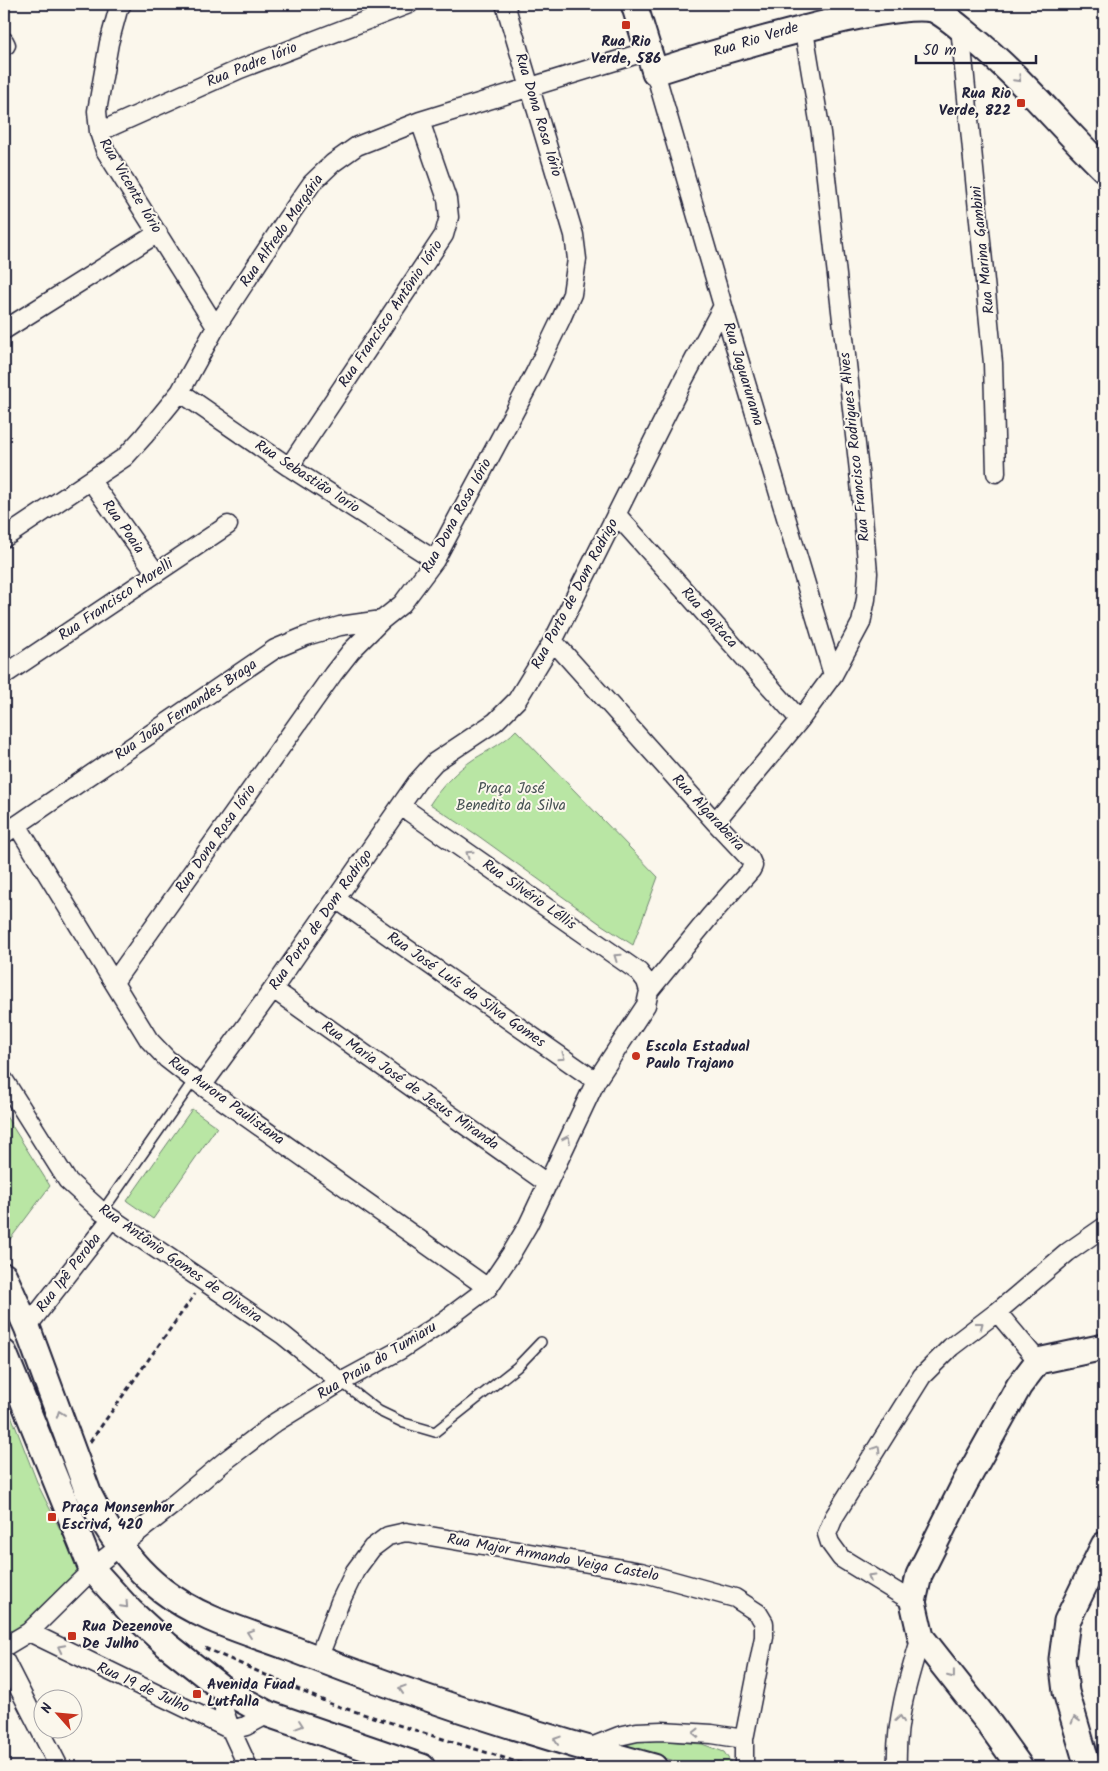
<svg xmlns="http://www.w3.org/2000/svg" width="1108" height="1771" font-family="Kalam,sans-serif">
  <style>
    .green { fill: #b9e6a4; stroke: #6e8470 }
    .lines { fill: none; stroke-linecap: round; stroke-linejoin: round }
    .lane-casing { stroke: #22223b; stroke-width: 12 }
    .street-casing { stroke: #22223b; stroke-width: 21 }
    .secondary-casing { stroke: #22223b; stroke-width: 29 }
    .path { stroke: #22223b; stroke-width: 3; stroke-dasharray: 5 4; stroke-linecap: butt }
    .lane { stroke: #fbf7ec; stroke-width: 9 }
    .street { stroke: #fbf7ec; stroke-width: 18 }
    .secondary { stroke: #fbf7ec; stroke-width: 25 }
    .oneway { stroke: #99979c }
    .poi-dot { fill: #c8321e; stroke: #fbf7ec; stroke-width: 2 }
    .labels { text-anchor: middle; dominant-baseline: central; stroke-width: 4; stroke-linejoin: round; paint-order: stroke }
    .street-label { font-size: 15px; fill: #22223b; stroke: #fbf7ec }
    .poi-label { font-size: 15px; font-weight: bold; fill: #22223b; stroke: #fbf7ec; text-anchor: start }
    .park-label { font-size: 15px; fill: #485355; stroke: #fbf7ec }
  </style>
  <rect width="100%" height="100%" fill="#fbf7ec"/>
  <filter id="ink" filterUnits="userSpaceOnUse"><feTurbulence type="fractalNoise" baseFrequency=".02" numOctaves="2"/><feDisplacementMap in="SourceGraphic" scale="10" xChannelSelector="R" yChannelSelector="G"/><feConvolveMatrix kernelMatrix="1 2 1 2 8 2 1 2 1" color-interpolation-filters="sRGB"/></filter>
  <g filter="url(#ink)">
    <path class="green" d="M 516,730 L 658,877 L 633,945 L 602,925 L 477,835 L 430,804 C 441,787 457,770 474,759 C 489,750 504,743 516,730 Z
      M 192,1109 L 217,1127 L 153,1219 L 127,1201 Z
      M 4,1113 L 50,1186 L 5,1246 L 4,1243 Z
      M 4,1397 L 39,1487 L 82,1573 L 26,1630 L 4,1640 Z
      M 643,1739 L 702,1744 L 724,1752 L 732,1764 L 731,1767 L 694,1767 L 619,1744 Z"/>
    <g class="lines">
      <g class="lane-casing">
        <path id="lane" d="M 102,1212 L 194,1080
          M 341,1382 L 379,1411 L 404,1423 L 435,1432 L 517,1367 L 541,1342"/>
      </g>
      <g class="street-casing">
        <path id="street" d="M 122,4 L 118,10 L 109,43 L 97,111 L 99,132 L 105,150 L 216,327
          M 960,27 L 993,363 L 996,473
          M 4,41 L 6,45
          M 655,72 L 723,306 L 833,675
          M 99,132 L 240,69 L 409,4
          M 4,330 L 158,233
          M 180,392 L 289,467 L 435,560
          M 289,467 L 444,235 L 449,217 L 447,199 L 420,121
          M 91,481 L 156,573
          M 617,515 L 800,720
          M 4,538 L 125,457 L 144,436 L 180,392 L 216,327 L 286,220 L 312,183 L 333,163 L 357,146 L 420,121 L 648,51
          M 4,675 L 228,525
          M 401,806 L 639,972 L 646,981 L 649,991
          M 715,822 L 800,720 L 833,675 L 861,623 L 866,599 L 868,573 L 859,471 L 821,133 L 803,25
          M 17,825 L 149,1040 L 167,1059 L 194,1080 L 488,1288
          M 4,834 L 275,649 L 306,636 L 340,626 L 382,620
          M 336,899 L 596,1081
          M 114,982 L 333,674 L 351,651 L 382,620 L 402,604 L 435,560 L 535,373 L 561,319 L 572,294 L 577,259 L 574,235 L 505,4
          M 273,989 L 548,1184
          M 4,1080 L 67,1180 L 102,1212 L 283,1335 L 341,1382
          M 202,1086 L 273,989 L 417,782 L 435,762 L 495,722 L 517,700 L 553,641 L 684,379 L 723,306
          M 997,1312 L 1038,1361
          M 27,1327 L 111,1219
          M 913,1602 L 841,1558 L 830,1543 L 827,1534 L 834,1517 L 922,1376 L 951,1347 L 997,1312 L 1068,1252 L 1104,1227
          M 29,1632 L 231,1730
          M 4,1647 L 29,1632 L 100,1562 L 174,1504 L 225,1461 L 276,1422 L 341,1382 L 400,1350 L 444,1321 L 488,1288 L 511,1254 L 528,1225 L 596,1081 L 646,1005 L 649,991 L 711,915 L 751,870 L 753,866 L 750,859 L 715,822 L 553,641
          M 4,1659 L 59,1767
          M 318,1659 L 340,1602 L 355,1571 L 372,1548 L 388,1536 L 406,1532 L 641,1572 L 735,1598 L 758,1613 L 764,1623 L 764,1637 L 744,1739 L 744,1767
          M 224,1690 L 224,1711 L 231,1730 L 248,1767
          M 231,1730 L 246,1726 L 268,1714
          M 586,1749 L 619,1736 L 637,1732 L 662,1731 L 712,1734 L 744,1739
          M 897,1767 C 895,1722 908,1679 921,1637"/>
      </g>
      <g class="secondary-casing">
        <path id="secondary" d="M 634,4 L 655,72 C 707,55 888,0 933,9 C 946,15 959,27 970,36 C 1019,75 1059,125 1104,169
          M 4,1276 L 27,1327 L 89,1495 C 107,1531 130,1565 162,1590 C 199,1619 245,1631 288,1647 C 408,1694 530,1734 654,1767
          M 4,1353 L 92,1569 L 130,1611 L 167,1645 L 224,1690 L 268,1714 L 422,1767
          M 1020,1767 L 988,1722 L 921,1637 L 913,1602 L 919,1575 L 964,1485 L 1019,1386 L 1038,1361 L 1104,1347
          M 1088,1767 L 1066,1692 L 1062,1659 L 1067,1621 L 1104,1545"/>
      </g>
      <path class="path" d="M 90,1442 L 195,1294
        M 205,1648 L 331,1704 L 533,1767"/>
      <use href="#lane" class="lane"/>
      <use href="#street" class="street"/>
      <use href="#secondary" class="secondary"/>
    </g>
    <defs><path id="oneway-chevron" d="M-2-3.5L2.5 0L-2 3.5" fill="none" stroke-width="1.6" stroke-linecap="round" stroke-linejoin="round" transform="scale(1.25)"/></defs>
    <g class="oneway">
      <use href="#oneway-chevron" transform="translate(1018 79) rotate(46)"/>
      <use href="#oneway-chevron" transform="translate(469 854) rotate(-145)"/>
      <use href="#oneway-chevron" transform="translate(617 957) rotate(-145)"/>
      <use href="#oneway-chevron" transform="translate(562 1057) rotate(35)"/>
      <use href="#oneway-chevron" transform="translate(567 1139) rotate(-65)"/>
      <use href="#oneway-chevron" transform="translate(980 1325) rotate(-37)"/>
      <use href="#oneway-chevron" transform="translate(60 1414) rotate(-110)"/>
      <use href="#oneway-chevron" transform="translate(877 1449) rotate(-58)"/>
      <use href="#oneway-chevron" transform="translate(871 1577) rotate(-148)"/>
      <use href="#oneway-chevron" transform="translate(125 1605) rotate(47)"/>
      <use href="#oneway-chevron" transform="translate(250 1633) rotate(-161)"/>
      <use href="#oneway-chevron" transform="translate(61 1648) rotate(-153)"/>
      <use href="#oneway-chevron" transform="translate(952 1675) rotate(52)"/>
      <use href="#oneway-chevron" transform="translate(402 1689) rotate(-162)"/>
      <use href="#oneway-chevron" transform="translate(900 1719) rotate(-82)"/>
      <use href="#oneway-chevron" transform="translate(1075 1720) rotate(-107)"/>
      <use href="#oneway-chevron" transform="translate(300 1725) rotate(19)"/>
      <use href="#oneway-chevron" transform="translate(696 1733) rotate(-179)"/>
      <use href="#oneway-chevron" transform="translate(557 1740) rotate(-162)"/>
    </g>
  </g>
  <g class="poi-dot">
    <rect x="621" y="20" width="10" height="10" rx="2.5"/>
    <rect x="1016" y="98" width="10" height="10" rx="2.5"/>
    <circle cx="636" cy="1056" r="5"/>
    <rect x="47" y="1512" width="10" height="10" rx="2.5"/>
    <rect x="67" y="1631" width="10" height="10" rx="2.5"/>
    <rect x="192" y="1689" width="10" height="10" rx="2.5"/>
  </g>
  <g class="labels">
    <g class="street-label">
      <text transform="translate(756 40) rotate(-17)">Rua Rio Verde</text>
      <text transform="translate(252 65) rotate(-22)">Rua Padre Iório</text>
      <text transform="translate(538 115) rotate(73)">Rua Dona Rosa Iório</text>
      <text transform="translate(130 186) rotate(59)">Rua Vicente Iório</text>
      <text transform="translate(282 231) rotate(-55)">Rua Alfredo Margária</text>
      <text transform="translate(983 250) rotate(-96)">Rua Marina Gambini</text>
      <text transform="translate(391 314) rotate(-56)">Rua Francisco Antônio Iório</text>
      <text transform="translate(743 374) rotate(73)">Rua Jaguarurama</text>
      <text transform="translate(855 447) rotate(-96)">Rua Francisco Rodrigues Alves</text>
      <text transform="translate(307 477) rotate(33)">Rua Sebastião Iorio</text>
      <text transform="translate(457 516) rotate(-61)">Rua Dona Rosa Iório</text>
      <text transform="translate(123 527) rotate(55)">Rua Poaia</text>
      <text transform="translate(575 594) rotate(-62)">Rua Porto de Dom Rodrigo</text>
      <text transform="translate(116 600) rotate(-34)">Rua Francisco Morelli</text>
      <text transform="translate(709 618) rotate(48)">Rua Baitaca</text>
      <text transform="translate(186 710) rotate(-34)">Rua João Fernandes Braga</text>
      <text transform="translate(708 813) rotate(47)">Rua Algarabeira</text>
      <text transform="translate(216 839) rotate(-55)">Rua Dona Rosa Iório</text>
      <text transform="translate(529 895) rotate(35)">Rua Silvério Léllis</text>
      <text transform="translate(321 920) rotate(-55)">Rua Porto de Dom Rodrigo</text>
      <text transform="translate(466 990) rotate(35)">Rua José Luís da Silva Gomes</text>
      <text transform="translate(410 1086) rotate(35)">Rua Maria José de Jesus Miranda</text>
      <text transform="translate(226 1101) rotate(36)">Rua Aurora Paulistana</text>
      <text transform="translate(180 1264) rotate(35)">Rua Antônio Gomes de Oliveira</text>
      <text transform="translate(69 1273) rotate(-52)">Rua Ipê Peroba</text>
      <text transform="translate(377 1361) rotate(-31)">Rua Praia do Tumiaru</text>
      <text transform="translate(553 1558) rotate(10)">Rua Major Armando Veiga Castelo</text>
      <text transform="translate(143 1688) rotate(25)">Rua 19 de Julho</text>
    </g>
    <g class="poi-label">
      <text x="626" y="42" text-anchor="middle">Rua Rio<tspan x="626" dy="17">Verde, 586</tspan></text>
      <text x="1011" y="94" text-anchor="end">Rua Rio<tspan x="1011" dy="17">Verde, 822</tspan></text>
      <text x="646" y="1047">Escola Estadual<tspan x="646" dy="17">Paulo Trajano</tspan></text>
      <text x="62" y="1508">Praça Monsenhor<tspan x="62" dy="17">Escrivá, 420</tspan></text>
      <text x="82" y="1627">Rua Dezenove<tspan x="82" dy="17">De Julho</tspan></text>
      <text x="207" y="1685">Avenida Fuad<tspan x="207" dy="17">Lutfalla</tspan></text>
    </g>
    <g class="park-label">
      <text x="511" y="789">Praça José<tspan x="511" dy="17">Benedito da Silva</tspan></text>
    </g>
  </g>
  <rect width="1108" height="1771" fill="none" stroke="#fbf7ec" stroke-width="20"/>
  <rect x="10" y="10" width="1088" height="1751" fill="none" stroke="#22223b" stroke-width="2" filter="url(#ink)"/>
  <g transform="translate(58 1714) rotate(297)"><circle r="24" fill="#fbf7ec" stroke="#a4a2a5"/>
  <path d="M0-4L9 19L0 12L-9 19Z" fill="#c8321e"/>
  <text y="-8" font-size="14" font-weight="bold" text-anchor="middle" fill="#22223b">N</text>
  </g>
  <path d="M916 55v8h120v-8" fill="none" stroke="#22223b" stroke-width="2.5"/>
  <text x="923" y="55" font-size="15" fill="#22223b" stroke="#fbf7ec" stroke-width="4" paint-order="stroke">50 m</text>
</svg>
